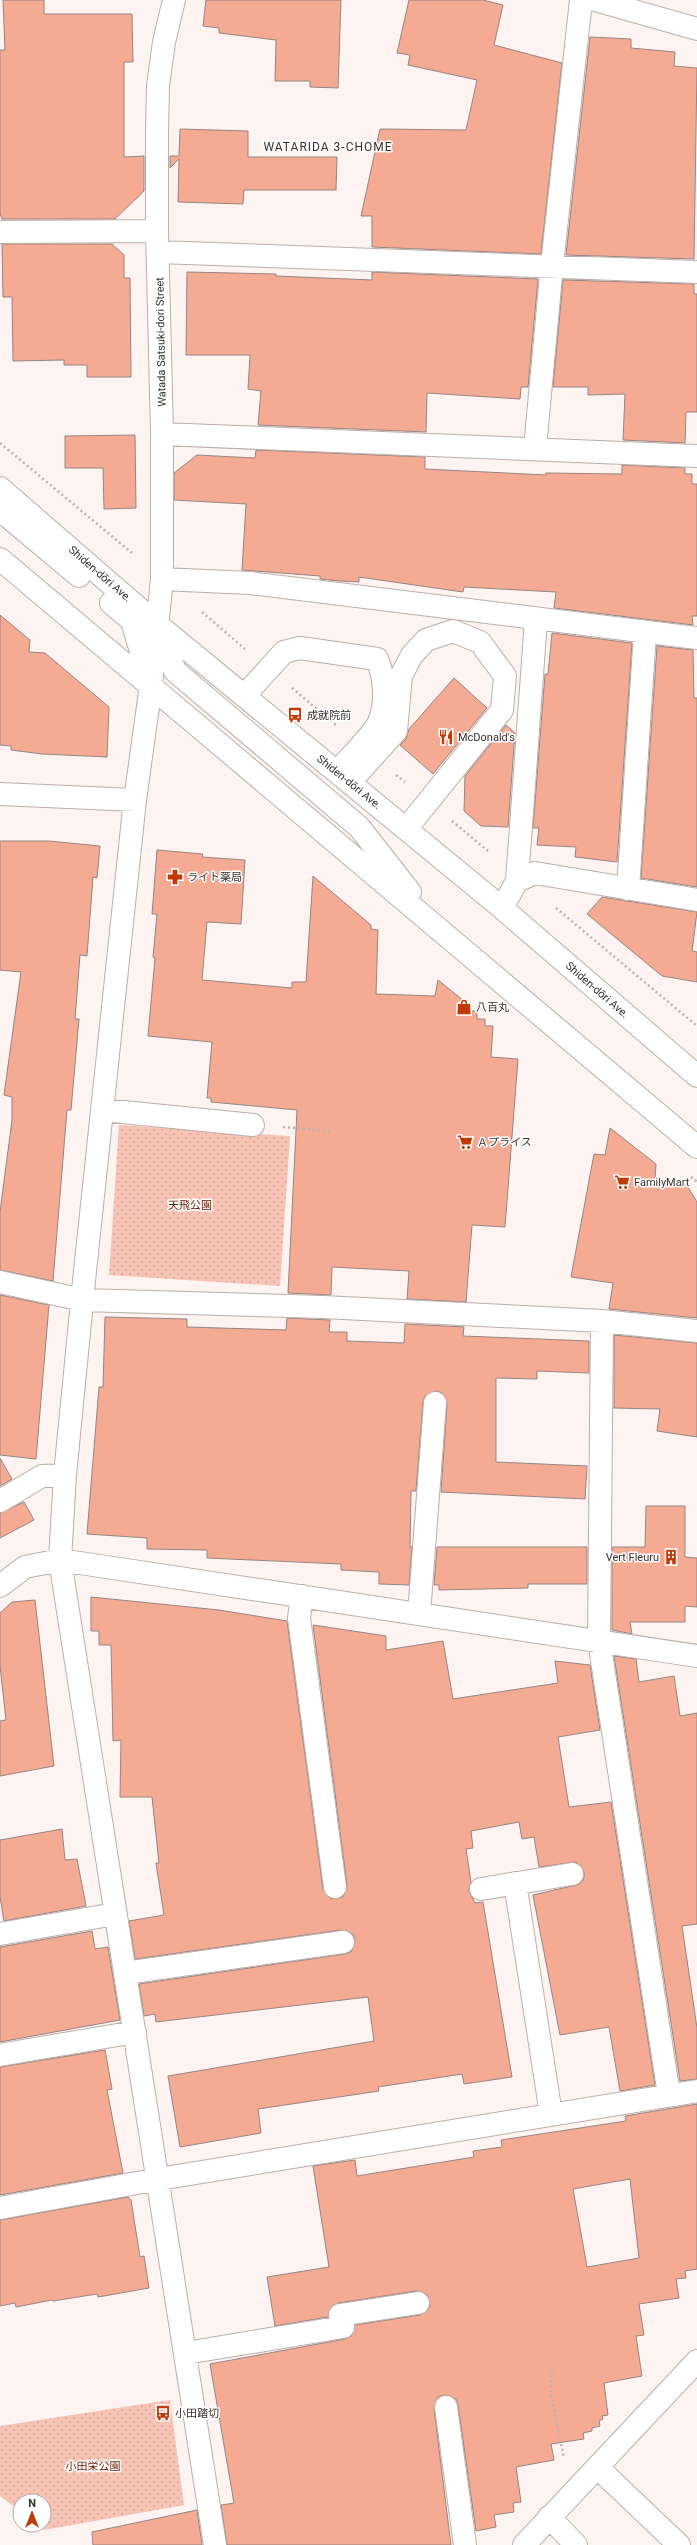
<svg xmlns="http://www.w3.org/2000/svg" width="697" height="2545" font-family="Roboto,'Noto Sans JP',sans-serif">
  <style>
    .park { fill: url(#park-dots) }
    .building { fill: #f5aa94; stroke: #958682; fill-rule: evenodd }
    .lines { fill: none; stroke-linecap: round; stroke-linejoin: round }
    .minor-casing { stroke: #bdaea9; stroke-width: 24 }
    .path { stroke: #bcb3b1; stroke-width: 2.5; stroke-dasharray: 2 3; stroke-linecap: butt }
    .minor { stroke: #fff; stroke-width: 22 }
    .labels { text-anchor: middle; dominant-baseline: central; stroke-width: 3; stroke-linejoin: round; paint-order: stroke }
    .street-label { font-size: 11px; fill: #36302e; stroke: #fff }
    .poi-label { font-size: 11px; fill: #36302e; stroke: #fff; text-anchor: start }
    .park-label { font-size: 11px; fill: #6a1a00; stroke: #fff }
    .neighbourhood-label { font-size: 12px; letter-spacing: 1px; fill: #36302e; stroke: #fff }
  </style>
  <defs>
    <pattern id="park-dots" width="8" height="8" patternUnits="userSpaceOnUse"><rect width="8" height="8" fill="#f7c3b4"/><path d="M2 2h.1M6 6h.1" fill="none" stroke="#d4a89b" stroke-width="1.8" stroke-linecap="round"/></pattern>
  </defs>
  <rect width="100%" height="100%" fill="#fdf3f0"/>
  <path class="park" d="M 119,1125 L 290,1136 L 280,1286 L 109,1275 Z
    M 170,2400 L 184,2505 L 44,2530 L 38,2525 L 44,2525 L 44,2501 L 20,2501 L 20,2511 L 0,2496 L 0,2426 Z"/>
  <path class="building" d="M 3,0 L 44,0 L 44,14 L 132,14 L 133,62 L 124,62 L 124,157 L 144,156 L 144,191 L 115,219 L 2,219 L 0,214 L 0,50 L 5,50 Z
    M 206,0 L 341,0 L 338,88 L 310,87 L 310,81 L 275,81 L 276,40 L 219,33 L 219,28 L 203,26 Z
    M 409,0 L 483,0 L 503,5 L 494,45 L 562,63 L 541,254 L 372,247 L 372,216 L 361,216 L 380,129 L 466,130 L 477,80 L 408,65 L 410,55 L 397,53 Z
    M 590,37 L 631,39 L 631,48 L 675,52 L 674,66 L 697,68 L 694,259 L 566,255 Z
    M 180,129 L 248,131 L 248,157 L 337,157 L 336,190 L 244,190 L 243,204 L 178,202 L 179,159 L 170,168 L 170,156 L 179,156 Z
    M 2,244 L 112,244 L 124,255 L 124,278 L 130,278 L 131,377 L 87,377 L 87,365 L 64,365 L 64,360 L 13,361 L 12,297 L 3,297 Z
    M 187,272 L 276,274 L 276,276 L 372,280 L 372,272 L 538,279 L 528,387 L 521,387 L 520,399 L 427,393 L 426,432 L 258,425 L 261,391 L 248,389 L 250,355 L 186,355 Z
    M 563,280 L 694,284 L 694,294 L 697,294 L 697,412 L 686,412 L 685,443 L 623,440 L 625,394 L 588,395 L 588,387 L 553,387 Z
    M 135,435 L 136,508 L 104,509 L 103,468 L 65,468 L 65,436 Z
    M 256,450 L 425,457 L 425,469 L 546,475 L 546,473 L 622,474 L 622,465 L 685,468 L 685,474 L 692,474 L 692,484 L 697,484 L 697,616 L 692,616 L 693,625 L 554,608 L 556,592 L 464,587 L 463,592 L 359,577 L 359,582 L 339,581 L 320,579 L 320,576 L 242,570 L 246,504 L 174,500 L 174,473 L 197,455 L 255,458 Z
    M 0,615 L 30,640 L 29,652 L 45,653 L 109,707 L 107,757 L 42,754 L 11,750 L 11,746 L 0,745 Z
    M 552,633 L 632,643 L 617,862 L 575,857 L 576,847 L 537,845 L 539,828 L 533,828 L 545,674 L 548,674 Z
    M 657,646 L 693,650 L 694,698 L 697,698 L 697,887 L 641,878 Z
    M 454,678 L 487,708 L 433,774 L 400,745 L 406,739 L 409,729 Z
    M 506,725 L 515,733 L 508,827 L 481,826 L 464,811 L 465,776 Z
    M 0,841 L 49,841 L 100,846 L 97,878 L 93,877 L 87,956 L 80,955 L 75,1019 L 79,1019 L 71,1110 L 67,1110 L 53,1281 L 0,1270 L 0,1212 L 12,1120 L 12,1097 L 4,1095 L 21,972 L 0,970 Z
    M 157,850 L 203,854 L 202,857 L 245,860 L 241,924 L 207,922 L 202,980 L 292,988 L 292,982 L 306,982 L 313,876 L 371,925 L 371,929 L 378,930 L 376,994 L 435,996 L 438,980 L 469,1005 L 469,1011 L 477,1011 L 477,1019 L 485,1019 L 485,1026 L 493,1026 L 491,1057 L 518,1059 L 505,1227 L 472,1225 L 466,1302 L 407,1299 L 409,1271 L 332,1267 L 331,1295 L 288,1293 L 297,1110 L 211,1102 L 211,1098 L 207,1098 L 212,1042 L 148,1036 L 155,958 L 153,957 L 157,914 L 152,914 Z
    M 602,897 L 697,912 L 692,951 L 697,952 L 697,982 L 662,976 L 587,914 Z
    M 610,1128 L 656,1164 L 655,1180 L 686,1184 L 697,1202 L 697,1318 L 609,1309 L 613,1283 L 571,1277 L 594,1154 L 605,1155 Z
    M 0,1295 L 49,1305 L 36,1459 L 0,1455 Z
    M 105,1317 L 187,1319 L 187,1327 L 286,1330 L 287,1318 L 330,1320 L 329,1332 L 347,1332 L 347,1341 L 404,1343 L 405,1324 L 464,1327 L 463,1336 L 589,1341 L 589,1373 L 537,1371 L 537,1379 L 496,1378 L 496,1462 L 587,1466 L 585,1499 L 441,1492 L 447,1404 L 442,1393 L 436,1391 L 425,1396 L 423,1402 L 416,1491 L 411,1491 L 410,1547 L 412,1547 L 409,1585 L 379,1584 L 379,1572 L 341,1570 L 341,1564 L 207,1558 L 207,1550 L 147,1549 L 147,1538 L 87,1534 L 99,1387 L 103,1387 Z
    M 614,1335 L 697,1343 L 697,1437 L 657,1431 L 660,1409 L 614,1408 Z
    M 0,1458 L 12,1479 L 0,1486 Z
    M 24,1502 L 34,1520 L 0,1538 L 0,1513 Z
    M 646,1506 L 685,1506 L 685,1557 L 697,1558 L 697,1607 L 685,1606 L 685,1622 L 630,1622 L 632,1634 L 612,1630 L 612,1547 L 645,1547 Z
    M 437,1547 L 587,1547 L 587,1584 L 528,1584 L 528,1588 L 439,1590 L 439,1585 L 434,1585 Z
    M 91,1597 L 219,1610 L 287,1621 L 323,1889 L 331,1899 L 343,1897 L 347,1885 L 313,1625 L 386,1636 L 386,1650 L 443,1641 L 453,1699 L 558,1683 L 555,1661 L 590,1665 L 600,1730 L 558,1737 L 569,1807 L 611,1802 L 655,2085 L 620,2091 L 609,2027 L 560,2035 L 533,1895 L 580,1884 L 584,1878 L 584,1872 L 576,1862 L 539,1867 L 534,1837 L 522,1839 L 519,1822 L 471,1831 L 473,1848 L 466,1849 L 471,1882 L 469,1891 L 475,1903 L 483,1902 L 512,2077 L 464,2084 L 462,2074 L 378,2087 L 379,2091 L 258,2109 L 261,2133 L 180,2147 L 168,2076 L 374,2041 L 368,1997 L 156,2022 L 155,2014 L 144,2016 L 139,1984 L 345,1954 L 351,1952 L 355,1941 L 353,1934 L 341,1930 L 135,1959 L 129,1921 L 164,1915 L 156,1863 L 159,1863 L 152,1797 L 120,1797 L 121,1740 L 113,1741 L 111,1645 L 99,1645 L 99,1631 L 91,1631 Z
    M 35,1600 L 54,1766 L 0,1776 L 0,1721 L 6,1720 L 0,1666 L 0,1613 L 12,1602 Z
    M 614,1656 L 636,1659 L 639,1682 L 674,1676 L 680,1716 L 697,1713 L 697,1924 L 682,1926 L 697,2028 L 697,2079 L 680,2081 Z
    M 62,1829 L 65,1860 L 77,1859 L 86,1906 L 4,1921 L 0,1897 L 0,1840 Z
    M 92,1931 L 95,1949 L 108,1947 L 120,2020 L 0,2042 L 0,1947 Z
    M 105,2050 L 112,2089 L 107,2090 L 123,2173 L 0,2195 L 0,2067 Z
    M 697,2104 L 697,2269 L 685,2271 L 686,2278 L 676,2279 L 679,2298 L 639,2304 L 644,2335 L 636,2336 L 642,2376 L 604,2383 L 608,2415 L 602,2416 L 603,2419 L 599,2421 L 600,2426 L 592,2428 L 592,2431 L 583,2433 L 584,2439 L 551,2444 L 554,2460 L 516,2467 L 521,2502 L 513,2503 L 514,2512 L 494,2515 L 496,2527 L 476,2531 L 458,2405 L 456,2399 L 445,2395 L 438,2397 L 434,2409 L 451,2545 L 227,2545 L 221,2505 L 234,2503 L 210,2364 L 345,2339 L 351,2336 L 355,2325 L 420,2315 L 430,2307 L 427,2295 L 416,2291 L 338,2303 L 332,2306 L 328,2317 L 275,2326 L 267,2277 L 329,2267 L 313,2166 L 355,2160 L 357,2176 L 474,2157 L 473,2151 L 502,2147 L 501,2140 L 626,2121 L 625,2116 ZM 630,2179 L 639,2258 L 587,2267 L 573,2189 Z
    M 128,2197 L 131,2200 L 140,2257 L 144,2256 L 149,2288 L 98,2297 L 97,2294 L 53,2301 L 52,2300 L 16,2307 L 15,2303 L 0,2306 L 0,2220 Z
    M 197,2510 L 202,2545 L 93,2545 L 92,2532 Z"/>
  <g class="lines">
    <g class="minor-casing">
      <path id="minor" d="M 174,0 L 164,42 L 158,86 L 157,131 L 157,231 L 162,434 L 162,579 L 151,685 L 135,800 L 85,1271 L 65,1475 L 60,1560 L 215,2545
        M 595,0 L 697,29
        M 0,232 L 157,231
        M 159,252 L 697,272
        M 162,434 L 697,456
        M 535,448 L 552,265 L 581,0
        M 0,488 L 158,625 L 502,908 L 697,1076
        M 0,510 L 79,576
        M 0,559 L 697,1147
        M 162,579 L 250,583 L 697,638
        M 111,603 L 132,621 L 148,675
        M 159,629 L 175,671 L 359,827 L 410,892
        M 244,696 L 284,652 L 300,648 L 377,659 C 385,678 387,703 379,722 C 374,734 347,760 337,772
        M 350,782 L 396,731 L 401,676 L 412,655 L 426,640 L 453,631 L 480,642 L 505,676 L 502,710 L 406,829
        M 0,794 L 135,800
        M 517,881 L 535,873 L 697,900
        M 628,889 L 645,633
        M 502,908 L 517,881 L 536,620
        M 103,1110 L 253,1125
        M 0,1282 L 83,1300 L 323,1307 L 602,1321 L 697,1331
        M 602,1321 L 599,1641 L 669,2095
        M 0,1501 L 42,1476 L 65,1475
        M 0,1586 L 25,1567 L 60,1560 L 697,1656
        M 302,1596 L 299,1618 L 335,1887
        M 419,1614 L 435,1403
        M 515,1883 L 551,2114
        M 481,1889 L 572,1874
        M 0,1934 L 115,1914
        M 125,1973 L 343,1942
        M 0,2055 L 135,2032
        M 0,2208 L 159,2179 L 697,2091
        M 186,2353 L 343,2327 L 340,2315 L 418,2303
        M 446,2407 L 465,2545
        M 597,2467 L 679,2545
        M 549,2517 L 576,2545
        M 524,2545 L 697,2361"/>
    </g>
    <path class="path" d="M 0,443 L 132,553
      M 202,612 L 245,649
      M 292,688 L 337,726
      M 396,775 L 405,782
      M 452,821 L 488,851
      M 556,908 L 697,1026
      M 283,1127 L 330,1131
      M 691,1177 L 697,1182
      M 552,2370 L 551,2395 L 564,2458"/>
    <use href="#minor" class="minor"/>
  </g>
  <defs>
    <g id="bus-bare" transform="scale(1.2)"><path d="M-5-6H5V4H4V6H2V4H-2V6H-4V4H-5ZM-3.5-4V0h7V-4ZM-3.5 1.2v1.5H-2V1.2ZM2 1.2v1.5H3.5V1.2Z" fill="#c13904" stroke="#fff" stroke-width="2.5" paint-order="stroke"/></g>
    <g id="restaurant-bare" transform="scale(1.2)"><path d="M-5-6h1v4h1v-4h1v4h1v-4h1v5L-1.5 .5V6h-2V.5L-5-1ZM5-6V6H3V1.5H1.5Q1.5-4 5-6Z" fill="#c13904" stroke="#fff" stroke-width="2.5" paint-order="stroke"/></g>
    <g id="pharmacy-bare" transform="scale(1.2)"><path d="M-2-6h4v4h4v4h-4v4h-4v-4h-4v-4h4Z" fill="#c13904" stroke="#fff" stroke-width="2.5" paint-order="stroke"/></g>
    <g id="shop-bare" transform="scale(1.2)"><path d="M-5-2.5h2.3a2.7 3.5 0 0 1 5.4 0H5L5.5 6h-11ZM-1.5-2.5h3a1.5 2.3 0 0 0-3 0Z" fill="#c13904" stroke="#fff" stroke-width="2.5" paint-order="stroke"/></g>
    <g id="supermarket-bare" transform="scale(1.2)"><path d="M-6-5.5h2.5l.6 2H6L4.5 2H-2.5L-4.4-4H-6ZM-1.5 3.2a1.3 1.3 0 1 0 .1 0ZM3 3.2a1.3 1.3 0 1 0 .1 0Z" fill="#c13904" stroke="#fff" stroke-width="2.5" paint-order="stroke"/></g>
    <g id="building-bare" transform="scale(1.2)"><path d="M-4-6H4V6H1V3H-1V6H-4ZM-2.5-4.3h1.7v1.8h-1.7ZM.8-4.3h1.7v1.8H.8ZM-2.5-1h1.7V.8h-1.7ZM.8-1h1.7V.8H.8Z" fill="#c13904" stroke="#fff" stroke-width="2.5" paint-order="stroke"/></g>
  </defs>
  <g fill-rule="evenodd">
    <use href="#bus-bare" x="295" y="715"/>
    <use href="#restaurant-bare" x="446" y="737"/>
    <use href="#pharmacy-bare" x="175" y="877"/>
    <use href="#shop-bare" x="464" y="1007"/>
    <use href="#supermarket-bare" x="465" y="1142"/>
    <use href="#supermarket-bare" x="622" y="1182"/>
    <use href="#building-bare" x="671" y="1557"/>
    <use href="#bus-bare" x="163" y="2413"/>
  </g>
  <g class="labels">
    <g class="street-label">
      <text transform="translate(161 342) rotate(-91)">Watada Satsuki-dori Street</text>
      <text transform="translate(100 574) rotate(41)">Shiden-dōri Ave.</text>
      <text transform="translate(349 782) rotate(39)">Shiden-dōri Ave.</text>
      <text transform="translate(597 990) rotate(41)">Shiden-dōri Ave.</text>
    </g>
    <g class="poi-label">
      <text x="307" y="715">成就院前</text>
      <text x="458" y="737">McDonald's</text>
      <text x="187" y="877">ライト薬局</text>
      <text x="476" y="1007">八百丸</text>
      <text x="477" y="1142">Ａプライス</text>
      <text x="634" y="1182">FamilyMart</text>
      <text x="659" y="1557" text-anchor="end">Vert Fleuru</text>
      <text x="175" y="2413">小田踏切</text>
    </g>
    <g class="park-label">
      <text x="190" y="1205">天飛公園</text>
      <text x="93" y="2466">小田栄公園</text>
    </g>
    <g class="neighbourhood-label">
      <text x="328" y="147">WATARIDA 3-CHOME</text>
    </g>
  </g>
  <g transform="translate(32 2513)"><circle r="19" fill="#ffffff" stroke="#afacab"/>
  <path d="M0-3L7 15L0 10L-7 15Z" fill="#c13904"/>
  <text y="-6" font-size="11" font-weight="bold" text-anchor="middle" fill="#36302e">N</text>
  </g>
</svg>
